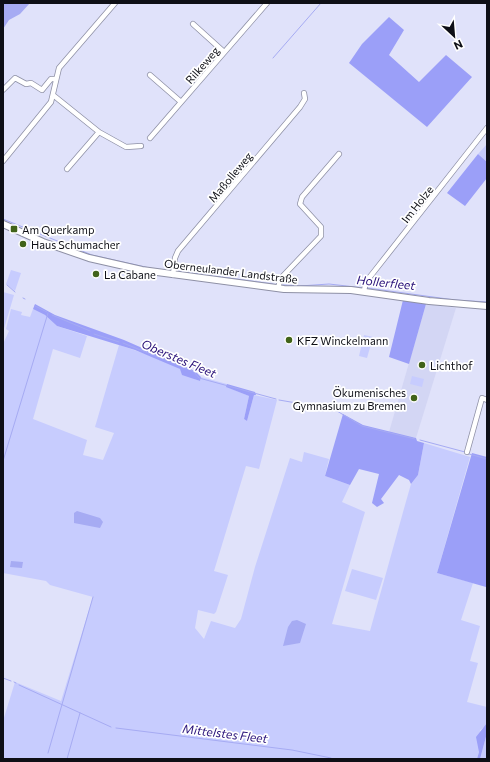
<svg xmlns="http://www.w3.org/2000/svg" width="490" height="762" font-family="Commissioner,sans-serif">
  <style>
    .built { fill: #d3d6f4 }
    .green { fill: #c7ccfe }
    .forest { fill: #9b9ff8 }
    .water { fill: #a6abf3 }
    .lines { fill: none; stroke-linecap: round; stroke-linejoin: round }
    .stream { stroke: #a6abf3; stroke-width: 1 }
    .street-casing { stroke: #8e90a5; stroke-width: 6 }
    .secondary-casing { stroke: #8e90a5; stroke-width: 8 }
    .street { stroke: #fff; stroke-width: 4.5 }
    .secondary { stroke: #fff; stroke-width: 6 }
    .poi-dot { fill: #416319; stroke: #fff; stroke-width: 1.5 }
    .labels { text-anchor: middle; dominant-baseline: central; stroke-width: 3.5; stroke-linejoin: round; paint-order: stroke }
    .street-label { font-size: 11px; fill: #0e0f16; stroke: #fff }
    .poi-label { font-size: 11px; fill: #0e0f16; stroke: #fff; text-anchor: start }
    .water-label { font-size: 12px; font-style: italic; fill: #270f78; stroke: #fff }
  </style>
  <rect width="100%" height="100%" fill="#e0e2fa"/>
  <path class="built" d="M 426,304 L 456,308 L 416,438 L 389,432 Z"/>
  <path class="green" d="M 487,144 L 487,162 L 478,154 Z
    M 11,270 L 21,273 L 15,291 L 6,284 Z
    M 3,292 L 14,295 L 3,332 Z
    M 11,309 L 22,312 L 21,315 L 30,317 L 33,309 L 45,315 L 57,326 L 87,336 L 80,358 L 53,349 L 33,419 L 87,440 L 83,455 L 103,460 L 114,433 L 95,427 L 119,345 C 138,351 157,358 175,366 C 184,371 190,378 200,381 L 201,377 L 227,384 L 227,387 L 249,396 L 244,419 L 247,421 L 254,395 L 277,400 L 259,469 L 246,466 L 214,571 L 228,575 L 216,612 L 214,614 L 198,610 L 195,628 L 204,639 L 211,621 L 235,628 L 241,619 L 255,567 L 290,458 L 302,462 L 304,452 L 329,459 L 325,476 L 350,485 L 342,502 L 365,512 L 332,624 L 370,631 L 405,505 L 411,484 L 418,475 L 424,443 L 470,457 L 437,573 L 473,583 L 461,620 L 480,626 L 470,661 L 478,663 L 467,702 L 487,707 L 486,726 L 480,730 L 479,752 L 477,759 L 3,759 L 3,721 L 15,682 L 61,701 L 93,597 L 50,585 L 46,581 L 3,573 L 3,344 L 9,331 L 6,329 Z
    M 364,335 L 373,337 L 367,358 L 359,356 Z
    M 412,376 L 424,379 L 422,387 L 410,384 Z
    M 352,569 L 383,578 L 376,600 L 345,591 Z
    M 487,733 L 487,759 L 480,759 Z"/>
  <path class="forest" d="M 389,17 L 404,30 L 389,55 L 419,82 L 446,55 L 472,77 L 427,127 L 349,63 L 362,44 Z
    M 478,154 L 487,162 L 487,178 L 465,206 L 447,193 Z
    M 403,300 L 426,304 L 409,364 L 389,357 Z
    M 35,304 L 55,315 L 124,340 L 195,371 L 201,377 L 200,381 L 182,375 L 180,369 L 135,350 L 57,326 L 45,315 L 33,309 Z
    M 227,384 L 255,392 L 256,395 L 254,395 L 247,421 L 244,419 L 249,396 L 226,387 Z
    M 343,414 L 363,425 L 416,438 L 417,441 L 424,443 L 418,475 L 411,484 L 409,480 L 399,475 L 381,499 L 384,503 L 377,507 L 372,503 L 379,474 L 359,469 L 350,485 L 325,476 Z
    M 472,453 L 487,457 L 486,587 L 437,573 Z
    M 487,723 L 487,733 L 480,759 L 477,759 L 479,752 L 476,737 Z"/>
  <path class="water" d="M 3,3 L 30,3 L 20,14 L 9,20 L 3,29 Z
    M 77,511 L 100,518 L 103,522 L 100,528 L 74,523 L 74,513 Z
    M 11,561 L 23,562 L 22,568 L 10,567 Z
    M 297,620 L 306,624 L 300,643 L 283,646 L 288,627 L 292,621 Z"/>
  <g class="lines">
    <path class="stream" d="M 273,58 L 321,3
      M 3,219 L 92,255 L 154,269
      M 177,271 L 273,284
      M 7,285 L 15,292
      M 283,285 L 300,286 L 329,284 L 364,288
      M 367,288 L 455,300 L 487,302
      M 23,298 L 25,299
      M 35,306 L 47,312
      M 52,315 L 90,331
      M 94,334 L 119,342
      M 123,343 L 193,371 L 199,378 L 276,399
      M 279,400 L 308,405 L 329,407
      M 332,408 L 362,426 L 415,439
      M 420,440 L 465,452
      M 469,454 L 487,459
      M 3,461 L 48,313
      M 3,678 L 11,681
      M 14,682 L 16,683
      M 19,685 L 111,727
      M 116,728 L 292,750 L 331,758
      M 48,753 L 93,597
      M 67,759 L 80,713"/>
    <g class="street-casing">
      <path id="street" d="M 193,24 L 224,52
        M 150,75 L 181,102
        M 3,90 L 15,78 L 26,84 L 31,83 L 42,90 L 51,79 L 56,79
        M 53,95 L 99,132 L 126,147 L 141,146
        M 150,138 L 267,3
        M 3,161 L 51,102 L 59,68 L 115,3
        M 67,169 L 99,132
        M 173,275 L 175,258 L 178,251 L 300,107 L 305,99 L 304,93
        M 278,288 L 281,278 L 321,236 L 321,227 L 300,204 L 302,197 L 339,154
        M 364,291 L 365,286 L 369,278 L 487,128
        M 467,452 L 482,398 L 487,400"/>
    </g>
    <g class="secondary-casing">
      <path id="secondary" d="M 3,224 L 43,242 L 89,258 L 142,270 L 284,289 L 351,290 L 429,301 L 487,306"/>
    </g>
    <use href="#street" class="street"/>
    <use href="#secondary" class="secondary"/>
  </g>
  <g class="poi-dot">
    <rect x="10" y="225" width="8" height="8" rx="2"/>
    <circle cx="23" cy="244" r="4"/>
    <circle cx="96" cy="274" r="4"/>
    <circle cx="289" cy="340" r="4"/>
    <circle cx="422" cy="365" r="4"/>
    <circle cx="414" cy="398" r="4"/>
  </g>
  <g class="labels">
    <g class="street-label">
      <text transform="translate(202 65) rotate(-49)">Rilkeweg</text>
      <text transform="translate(230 177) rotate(-50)">Maßolleweg</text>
      <text transform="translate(417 204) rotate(-52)">Im Holze</text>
      <text transform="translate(231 271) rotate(7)">Oberneulander Landstraße</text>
    </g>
    <g class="poi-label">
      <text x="22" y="229">Am Querkamp</text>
      <text x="31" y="244">Haus Schumacher</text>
      <text x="104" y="274">La Cabane</text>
      <text x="297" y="340">KFZ Winckelmann</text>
      <text x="430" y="365">Lichthof</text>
      <text x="406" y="392" text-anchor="end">Ökumenisches<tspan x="406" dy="13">Gymnasium zu Bremen</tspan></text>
    </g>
    <g class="water-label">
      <text transform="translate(386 282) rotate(6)">Hollerfleet</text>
      <text transform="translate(179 358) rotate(23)">Oberstes Fleet</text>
      <text transform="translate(225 733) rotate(7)">Mittelstes Fleet</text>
    </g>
  </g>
  <rect width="490" height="762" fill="none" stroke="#0e0f16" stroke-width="8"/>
  <g transform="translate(454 36) rotate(154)" stroke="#ffffff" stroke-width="3" paint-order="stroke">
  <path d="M0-3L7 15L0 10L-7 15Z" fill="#0e0f16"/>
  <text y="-6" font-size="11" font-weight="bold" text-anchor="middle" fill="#0e0f16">N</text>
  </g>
</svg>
